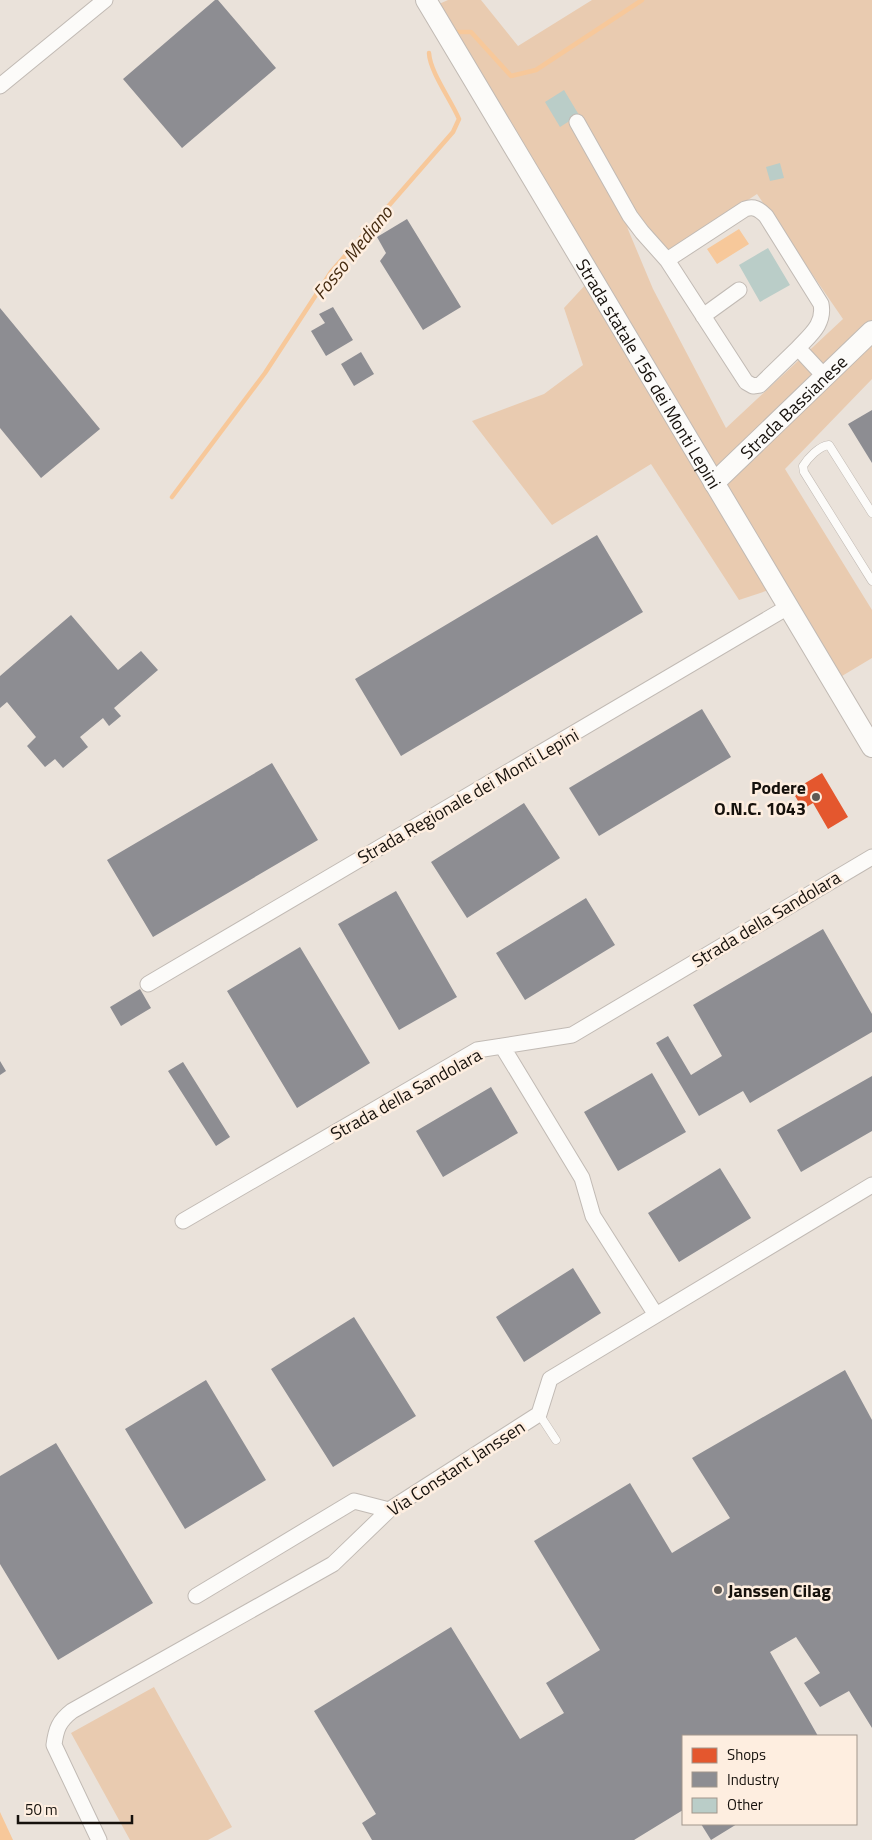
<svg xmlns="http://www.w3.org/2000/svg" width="872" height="1840" font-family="'Titillium Web',sans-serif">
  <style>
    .green { fill: #e9cbb0; fill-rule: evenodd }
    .water { fill: #f7c89a }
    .shops { fill: #e4572e }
    .industry { fill: #8d8d92 }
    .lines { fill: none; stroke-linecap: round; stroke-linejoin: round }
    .stream { stroke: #f7c89a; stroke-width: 4.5 }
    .building { fill: #bacdc8 }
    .lane-casing { stroke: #c1bab4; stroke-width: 9 }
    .street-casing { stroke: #c1bab4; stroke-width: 17 }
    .secondary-casing { stroke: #c1bab4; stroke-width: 22 }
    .lane { stroke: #fcfbf9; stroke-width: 8 }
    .street { stroke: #fcfbf9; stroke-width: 15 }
    .secondary { stroke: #fcfbf9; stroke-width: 20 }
    .poi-dot { fill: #605a54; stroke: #feeee0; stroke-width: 2 }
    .labels { text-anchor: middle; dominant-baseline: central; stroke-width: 5; stroke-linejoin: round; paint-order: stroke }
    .street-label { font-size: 18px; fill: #16110c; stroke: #feeee0 }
    .poi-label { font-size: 18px; font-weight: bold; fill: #16110c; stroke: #feeee0; text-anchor: end }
    .water-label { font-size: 19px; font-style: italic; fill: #452b10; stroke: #feeee0 }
  </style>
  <rect width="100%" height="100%" fill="#eae2da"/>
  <path class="green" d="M 448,0 L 481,0 L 518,46 L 592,0 L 872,0 L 872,379 L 785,469 L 872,610 L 872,658 L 842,676 L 784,585 L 739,600 L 651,464 L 552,525 L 472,421 L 544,394 L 583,365 L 564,308 L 599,270 L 439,4 ZM 757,194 L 843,319 L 726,428 L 653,289 L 627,227 L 659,259 Z
    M 154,1687 L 232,1827 L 208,1840 L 130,1840 L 71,1733 Z"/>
  <path class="water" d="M 739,229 L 749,244 L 717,264 L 707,249 Z
    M 0,1812 L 13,1840 L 0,1840 Z"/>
  <path class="shops" d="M 822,773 L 848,817 L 828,829 L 813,803 L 803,809 L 792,791 Z"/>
  <path class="industry" d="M 215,0 L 218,0 L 276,68 L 182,148 L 123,79 Z
    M 407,219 L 461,307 L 423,330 L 380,261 L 386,253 L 377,237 Z
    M 333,307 L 353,340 L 326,356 L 311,331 L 325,323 L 319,314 Z
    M 0,308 L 100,429 L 41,478 L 0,428 Z
    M 361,352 L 374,374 L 354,386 L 341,364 Z
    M 872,410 L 872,463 L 848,424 Z
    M 597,535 L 643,612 L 401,756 L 355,679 Z
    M 71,615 L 118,670 L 141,651 L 158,670 L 114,708 L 121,716 L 109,726 L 103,718 L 80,737 L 88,747 L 63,768 L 55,759 L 45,767 L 27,746 L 36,737 L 7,702 L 0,708 L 0,676 Z
    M 702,709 L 731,757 L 599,836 L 569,788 Z
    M 272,763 L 318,840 L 153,937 L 107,860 Z
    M 524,803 L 560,858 L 467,918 L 431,862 Z
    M 396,891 L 457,997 L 399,1030 L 338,924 Z
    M 586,898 L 615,945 L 525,1000 L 496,953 Z
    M 823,929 L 872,1014 L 872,1032 L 750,1103 L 743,1091 L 699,1116 L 656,1043 L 668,1036 L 691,1075 L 722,1056 L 693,1005 Z
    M 300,947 L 370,1063 L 297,1108 L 227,991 Z
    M 140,989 L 151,1008 L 121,1026 L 110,1007 Z
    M 0,1061 L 6,1071 L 0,1075 Z
    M 183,1062 L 230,1137 L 216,1146 L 168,1071 Z
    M 652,1073 L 686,1132 L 618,1171 L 584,1112 Z
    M 872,1076 L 872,1131 L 801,1172 L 777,1130 Z
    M 491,1087 L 518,1133 L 443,1177 L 416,1131 Z
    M 720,1168 L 751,1218 L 679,1262 L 648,1213 Z
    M 573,1268 L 601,1313 L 524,1362 L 496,1317 Z
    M 354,1317 L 416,1416 L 333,1467 L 271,1369 Z
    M 845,1370 L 872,1420 L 872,1728 L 849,1691 L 820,1707 L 804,1683 L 820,1673 L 796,1637 L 770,1652 L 818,1736 L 683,1736 L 683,1810 L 634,1840 L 372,1840 L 362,1823 L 376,1814 L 314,1711 L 451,1627 L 520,1739 L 564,1713 L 546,1683 L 600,1650 L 534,1541 L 630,1483 L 672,1553 L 730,1518 L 692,1458 Z
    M 206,1380 L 266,1480 L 185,1529 L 125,1429 Z
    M 56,1443 L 153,1603 L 58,1660 L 0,1564 L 0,1476 Z
    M 701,1824 L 737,1824 L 711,1840 Z"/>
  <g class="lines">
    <path class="stream" d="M 457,32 L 471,32 L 511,76 L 536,70 L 642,0
      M 172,497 L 265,373 L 331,272 L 453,132 L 459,119 C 451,100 430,72 429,53"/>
  </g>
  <path class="building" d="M 564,90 L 579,115 L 560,127 L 545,102 Z
    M 780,163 L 784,178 L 770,181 L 766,167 Z
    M 768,248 L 790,285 L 760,302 L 739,265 Z"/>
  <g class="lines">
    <g class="lane-casing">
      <path id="lane" d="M 872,513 L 829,445 C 819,446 808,458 803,466 L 804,472 L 872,581
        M 539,1414 L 556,1440"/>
    </g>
    <g class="street-casing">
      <path id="street" d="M 0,86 L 105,0
        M 577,122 L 630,216 L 642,232 L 667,260
        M 703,316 L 739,290
        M 798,348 C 810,335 825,324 821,304 L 766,216 C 759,209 754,206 745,209 L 667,260 L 746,382 L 753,386 L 760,385 L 798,348 L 825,377
        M 148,984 L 788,607
        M 502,1046 L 582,1178 L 593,1216 L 656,1315
        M 183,1221 L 477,1050 L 572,1035 L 872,857
        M 196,1596 L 354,1501 L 389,1510
        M 99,1840 L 54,1745 C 56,1729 59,1721 72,1711 L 333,1564 L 389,1510 L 539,1414 L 550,1379 L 872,1185"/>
    </g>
    <g class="secondary-casing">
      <g id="secondary">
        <path id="s1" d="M 426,0 L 872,747"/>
        <path id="s2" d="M 714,483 L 872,331"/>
      </g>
    </g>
    <use href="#lane" class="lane"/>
    <use href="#street" class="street"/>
    <use href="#secondary" class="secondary"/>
  </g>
  <g class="poi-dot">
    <circle cx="816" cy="797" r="5"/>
    <circle cx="718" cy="1590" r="5"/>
  </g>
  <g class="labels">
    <g class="street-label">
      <text stroke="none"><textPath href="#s1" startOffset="435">Strada statale 156 dei Monti Lepini</textPath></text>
      <text stroke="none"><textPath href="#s2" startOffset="110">Strada Bassianese</textPath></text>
      <text transform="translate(468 796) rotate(-30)">Strada Regionale dei Monti Lepini</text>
      <text transform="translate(766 919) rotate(-31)">Strada della Sandolara</text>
      <text transform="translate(406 1094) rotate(-29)">Strada della Sandolara</text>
      <text transform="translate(456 1468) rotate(-33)">Via Constant Janssen</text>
    </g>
    <g class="poi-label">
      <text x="806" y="787">Podere<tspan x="806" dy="21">O.N.C. 1043</tspan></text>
      <text x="728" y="1590" text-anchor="start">Janssen Cilag</text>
    </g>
    <g class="water-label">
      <text transform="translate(352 252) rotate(-51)">Fosso Mediano</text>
    </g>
  </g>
  <rect x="682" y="1735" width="175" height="90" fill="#feeee0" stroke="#a1968b"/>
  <rect x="692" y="1748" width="25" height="15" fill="#e4572e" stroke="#a1968b"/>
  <text x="727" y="1760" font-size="15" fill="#16110c">Shops</text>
  <rect x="692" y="1772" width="25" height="15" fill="#8d8d92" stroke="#a1968b"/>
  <text x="727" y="1785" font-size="15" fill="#16110c">Industry</text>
  <rect x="692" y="1798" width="25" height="15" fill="#bacdc8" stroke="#a1968b"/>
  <text x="727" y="1810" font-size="15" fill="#16110c">Other</text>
  <path d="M18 1815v8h114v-8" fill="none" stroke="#16110c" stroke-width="2.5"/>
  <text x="25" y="1815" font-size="15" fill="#16110c" stroke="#feeee0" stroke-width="4" paint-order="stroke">50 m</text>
</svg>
